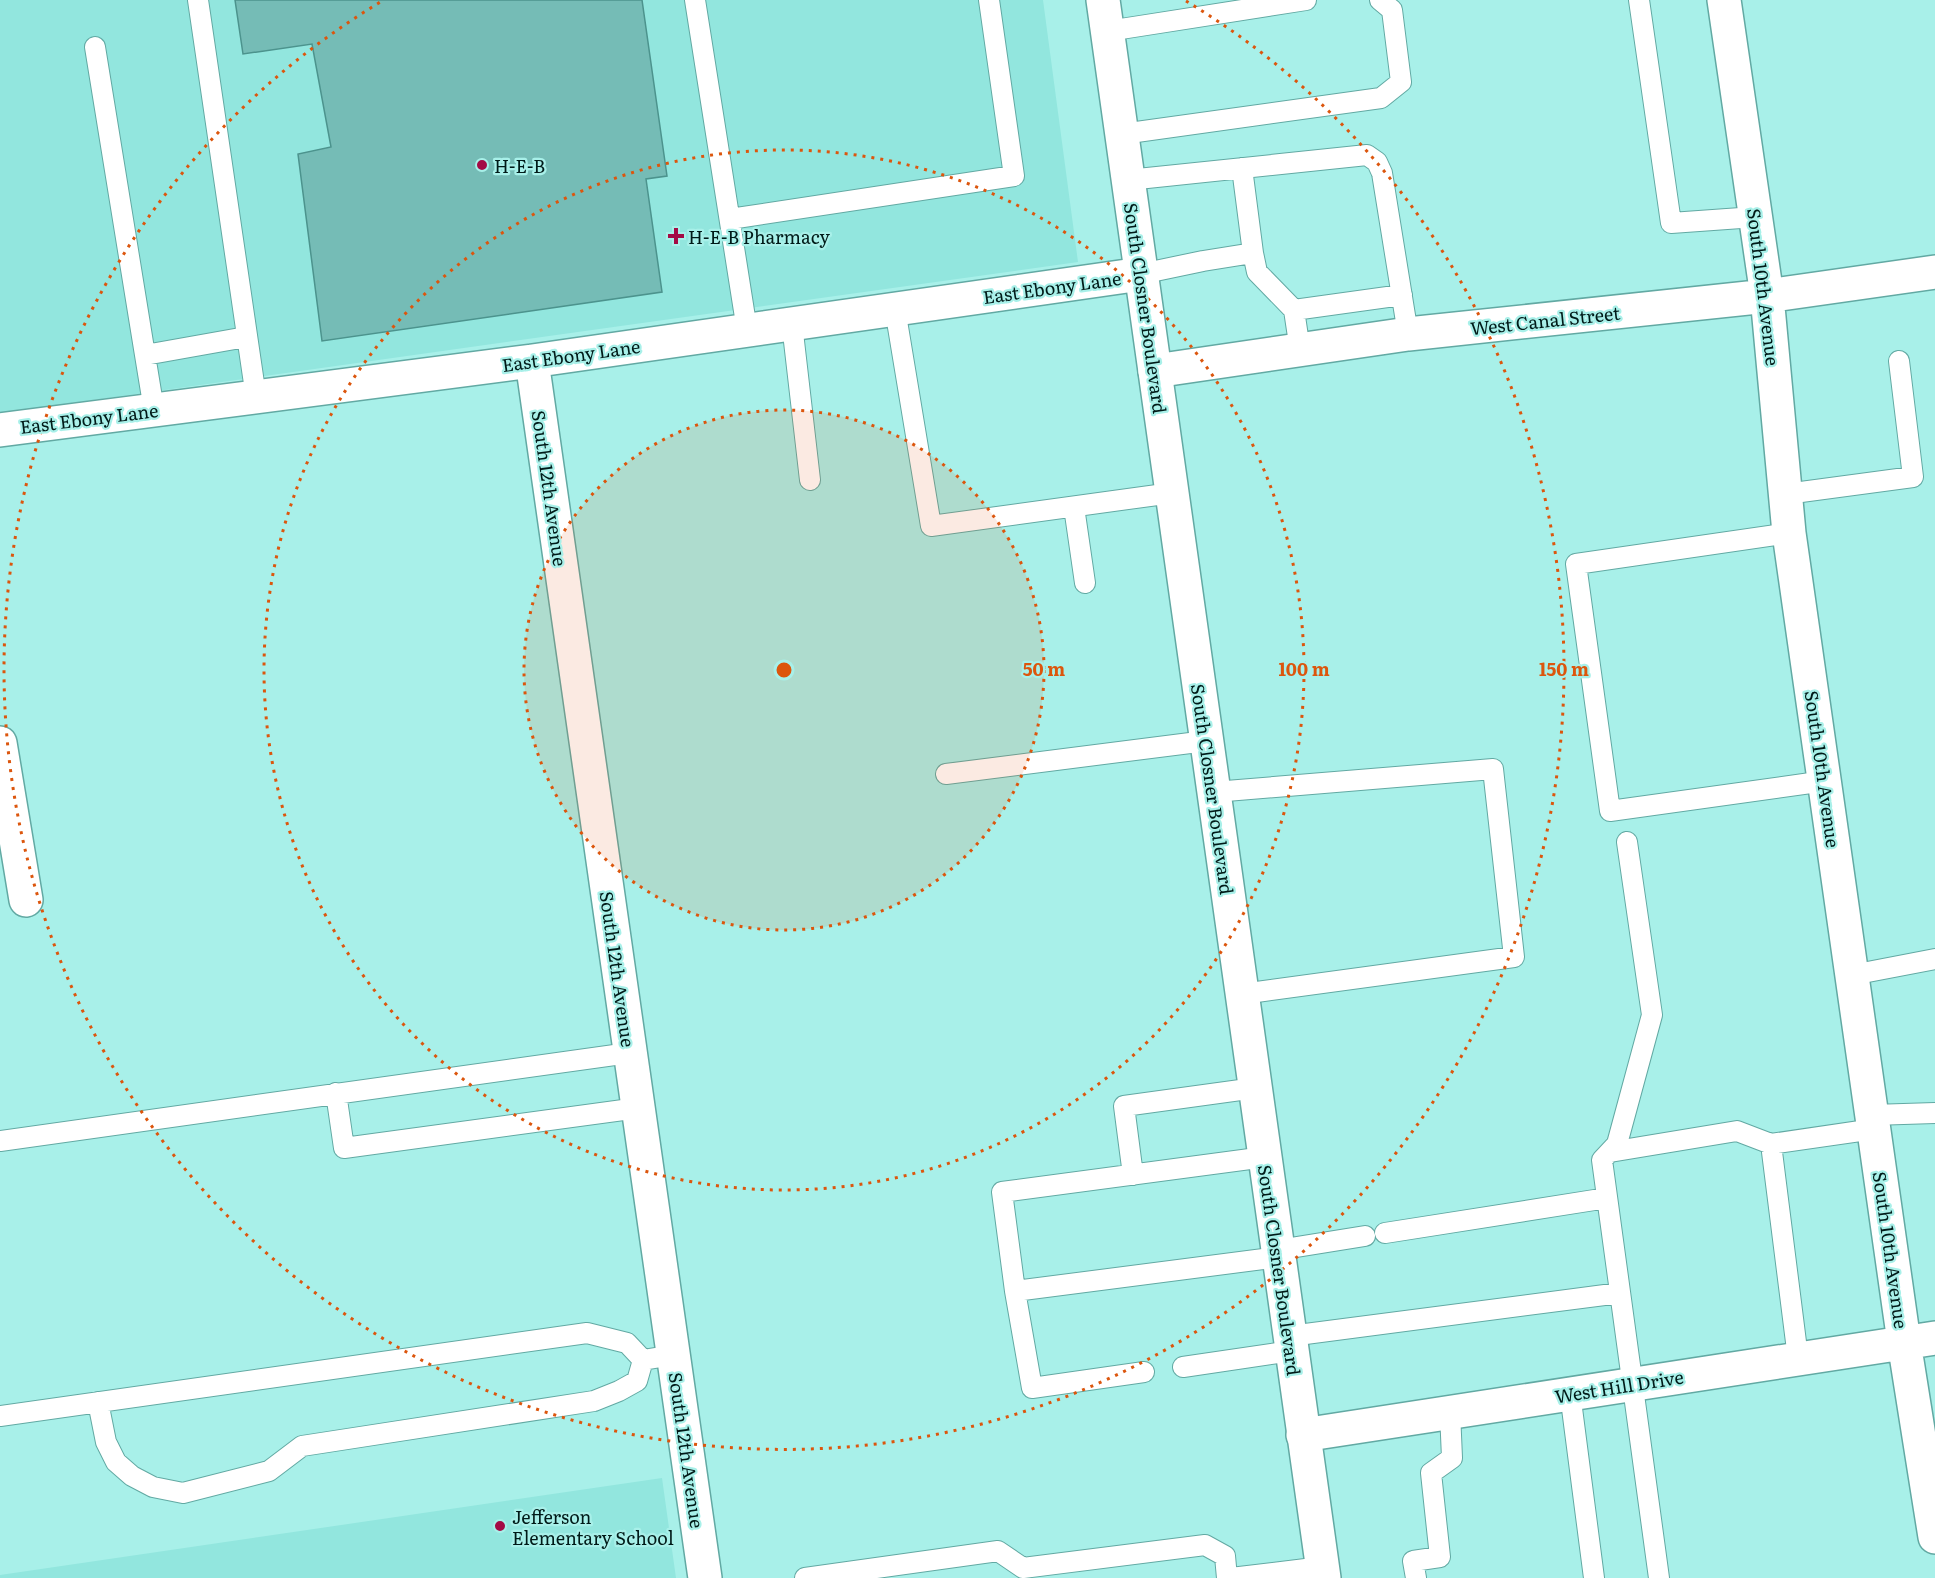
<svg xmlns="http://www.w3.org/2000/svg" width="1935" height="1578" font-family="Literata,serif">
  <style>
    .built { fill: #92e6de }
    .building { fill: #75bcb6; stroke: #4c938d; stroke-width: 1.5 }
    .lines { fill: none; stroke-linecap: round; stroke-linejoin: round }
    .service-casing { stroke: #62a9a3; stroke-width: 22 }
    .minor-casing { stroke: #62a9a3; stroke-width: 36 }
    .primary-casing { stroke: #62a9a3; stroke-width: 36 }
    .service { stroke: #fff; stroke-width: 20 }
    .minor { stroke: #fff; stroke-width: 33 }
    .primary { stroke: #fff; stroke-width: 33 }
    .ring { fill: none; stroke: #dc560d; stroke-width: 3; stroke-dasharray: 3 6 }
    .poi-dot { fill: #a30b45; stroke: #a8f0e9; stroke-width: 2 }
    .labels { text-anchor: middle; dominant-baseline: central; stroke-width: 4.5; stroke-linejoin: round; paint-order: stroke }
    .poi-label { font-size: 18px; fill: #001a18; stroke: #a8f0e9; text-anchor: start }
    .street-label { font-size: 18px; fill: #001a18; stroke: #a8f0e9 }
    .centre { fill: #dc560d; stroke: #a8f0e9; stroke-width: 3 }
    .ring-label { font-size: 18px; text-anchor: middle; font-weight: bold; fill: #dc560d; stroke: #a8f0e9; stroke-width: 4.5; stroke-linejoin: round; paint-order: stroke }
  </style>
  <rect width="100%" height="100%" fill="#a8f0e9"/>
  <path class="built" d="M 0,0 L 1043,0 L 1078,262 L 0,413 Z
    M 662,1478 L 676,1578 L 0,1578 L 0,1575 Z"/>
  <path class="building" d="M 235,0 L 642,0 L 667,176 L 646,179 L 662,292 L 322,341 L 298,154 L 331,147 L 312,44 L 243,54 Z"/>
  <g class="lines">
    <g class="service-casing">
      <path id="service" d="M 198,0 L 256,397
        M 695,0 L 747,330
        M 1639,0 L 1671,223 L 1755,217
        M 1108,31 L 1306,0
        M 95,47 L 145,355 L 246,337
        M 1122,134 L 1381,98 L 1401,82 L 1392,10 L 1380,0
        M 1242,168 L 1253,253 L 1257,272 L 1294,310 L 1402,295
        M 1128,180 L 1367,155 L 1377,162 L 1382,173 L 1408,334
        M 730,219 L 1014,176 L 989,0
        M 1141,274 L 1203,261 L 1253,253
        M 895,309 L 931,526 L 1172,493
        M 1294,310 L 1300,350
        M 792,324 L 810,480
        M 145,355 L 154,410
        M 1786,494 L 1913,477 L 1899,361
        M 1074,507 L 1085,583
        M 1789,533 L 1576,564 L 1610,811 L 1825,781
        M 946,774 L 1206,741
        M 1214,792 L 1493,769 L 1514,957 L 1242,994
        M 1627,842 L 1652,1015 L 1617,1144 L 1602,1160 L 1659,1578
        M 1852,975 L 1935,959
        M 336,1093 L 344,1148 L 638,1108
        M 1872,1115 L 1935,1113
        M 0,1141 L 629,1053
        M 1610,1152 L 1737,1131 L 1771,1144
        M 1265,1157 L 1002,1192 L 1015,1291 L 1279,1257
        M 1133,1175 L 1124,1106 L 1255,1088
        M 1385,1233 L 1607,1198
        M 1278,1250 L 1365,1236
        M 1015,1291 L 1032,1388 L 1144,1372
        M 1290,1336 L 1620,1293
        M 1798,1358 L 1771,1144 L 1874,1129
        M 1183,1367 L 1292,1351
        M 1570,1393 L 1594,1578
        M 98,1402 L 106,1442 L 116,1462 L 132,1476 L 153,1487 L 183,1493 L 269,1471 L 302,1446 L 594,1401 L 619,1391 L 637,1381 L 643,1360
        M 0,1416 L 587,1333 L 627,1343 L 643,1360 L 673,1355
        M 805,1578 L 998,1551 L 1023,1568 L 1205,1545 L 1225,1556 L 1227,1578
        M 1231,1578 L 1322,1567
        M 1416,1578 L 1413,1561 L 1440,1557 L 1431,1473 L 1452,1458 L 1450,1412"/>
    </g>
    <g class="minor-casing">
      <path id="minor" d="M 1724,0 L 1767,296 L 1789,533 L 1904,1342 L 1935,1537
        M 532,361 L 705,1578
        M 1155,371 L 1408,334 L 1767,296 L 1935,272
        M 0,430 L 532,361 L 1141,274
        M 0,743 L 26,900
        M 1303,1435 L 1935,1338"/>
    </g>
    <g class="primary-casing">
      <path id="primary" d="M 1103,0 L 1324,1578"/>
    </g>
    <use href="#service" class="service"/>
    <use href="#minor" class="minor"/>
    <use href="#primary" class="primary"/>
  </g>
  <circle cx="784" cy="670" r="260" fill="#dc560d" fill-opacity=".12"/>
  <g class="ring">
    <circle cx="784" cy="670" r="260"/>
    <circle cx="784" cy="670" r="520"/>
    <path d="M1186 1A780 780 0 1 1 382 1"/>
  </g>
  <g class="poi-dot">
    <circle cx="482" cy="165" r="6"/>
    <path d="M673 227h6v6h6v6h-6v6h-6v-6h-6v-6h6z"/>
    <circle cx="500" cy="1526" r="6"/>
  </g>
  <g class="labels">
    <g class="poi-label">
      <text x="494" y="165">H-E-B</text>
      <text x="688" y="236">H-E-B Pharmacy</text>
      <text x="512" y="1516">Jefferson<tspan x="512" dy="21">Elementary School</tspan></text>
    </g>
    <g class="street-label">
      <text transform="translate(1052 287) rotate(-8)">East Ebony Lane</text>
      <text transform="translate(1764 287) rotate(83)">South 10th Avenue</text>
      <text transform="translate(1146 308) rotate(82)">South Closner Boulevard</text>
      <text transform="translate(1545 320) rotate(-6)">West Canal Street</text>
      <text transform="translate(571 355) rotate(-8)">East Ebony Lane</text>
      <text transform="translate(89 418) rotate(-7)">East Ebony Lane</text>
      <text transform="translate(550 488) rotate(82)">South 12th Avenue</text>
      <text transform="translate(1823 769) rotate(82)">South 10th Avenue</text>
      <text transform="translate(1213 789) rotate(82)">South Closner Boulevard</text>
      <text transform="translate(618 969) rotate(82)">South 12th Avenue</text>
      <text transform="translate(1891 1250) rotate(82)">South 10th Avenue</text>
      <text transform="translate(1280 1270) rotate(82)">South Closner Boulevard</text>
      <text transform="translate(1619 1386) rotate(-9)">West Hill Drive</text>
      <text transform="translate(687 1450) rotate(82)">South 12th Avenue</text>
    </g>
  </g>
  <circle cx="784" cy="670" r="9" class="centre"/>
  <g class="ring-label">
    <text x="1044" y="676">50 m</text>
    <text x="1304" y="676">100 m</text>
    <text x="1564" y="676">150 m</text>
  </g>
</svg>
